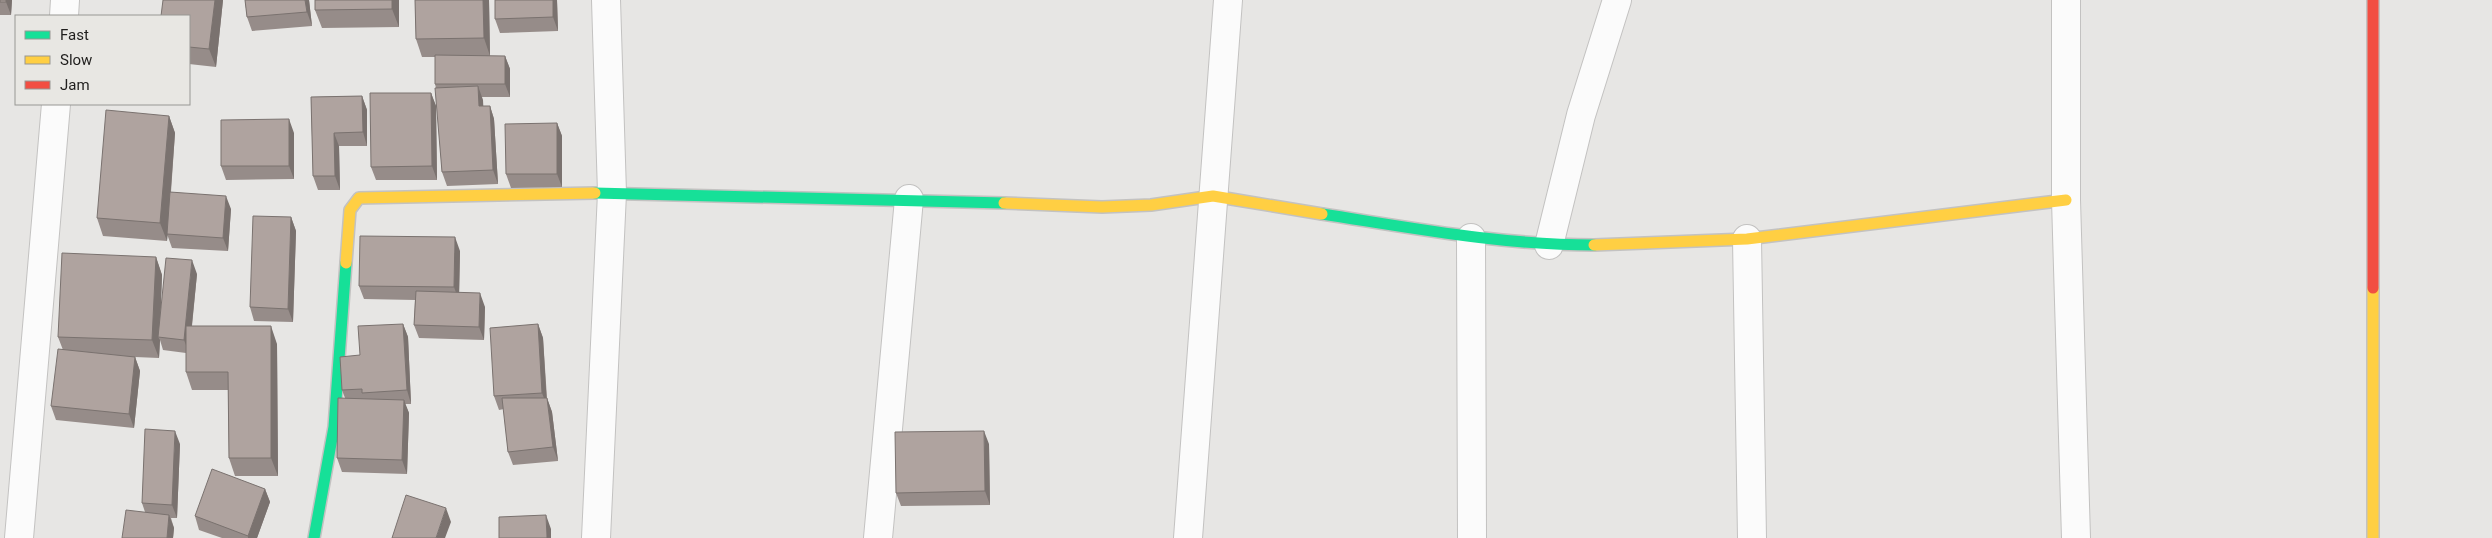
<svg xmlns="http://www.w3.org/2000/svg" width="2492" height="538" font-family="Roboto,sans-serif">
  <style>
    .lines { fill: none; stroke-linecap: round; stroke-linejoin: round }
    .street-casing { stroke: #c3c2c1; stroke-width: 30 }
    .fast-casing { stroke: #c3c2c1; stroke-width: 14 }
    .slow-casing { stroke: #c3c2c1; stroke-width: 14 }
    .jam-casing { stroke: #c3c2c1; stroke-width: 14 }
    .street { stroke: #fbfbfb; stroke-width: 28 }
    .fast { stroke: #16e098; stroke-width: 11 }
    .slow { stroke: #ffcf43; stroke-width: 11 }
    .jam { stroke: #f24e42; stroke-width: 11 }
    .wall { fill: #968c89 }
    .shaded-wall { fill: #7a726f }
    .building { fill: #afa39f; stroke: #7a726f }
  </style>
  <rect width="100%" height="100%" fill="#e7e6e4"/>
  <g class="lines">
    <g class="street-casing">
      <path id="street" d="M 2066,0 L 2066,200 L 2076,538
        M 64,16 L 65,0
        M 1471,238 L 1472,538
        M 1747,239 L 1752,538
        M 1549,245 L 1581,115 L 1617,0
        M 19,538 L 56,104
        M 596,538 L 612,193 L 606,0
        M 878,538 L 909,199
        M 1188,538 L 1228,0"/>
    </g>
    <g class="fast-casing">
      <path id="fast" d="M 595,193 L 1004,203
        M 1322,214 C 1413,228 1502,245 1594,245
        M 314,538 L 334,427 L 346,263"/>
    </g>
    <g class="slow-casing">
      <path id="slow" d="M 1004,203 L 1102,207 L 1151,205 L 1213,196 L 1322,214
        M 1594,245 L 1747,239 L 2066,200
        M 346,263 L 350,210 L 359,198 L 595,193
        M 2373,288 L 2373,538"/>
    </g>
    <g class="jam-casing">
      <path id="jam" d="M 2373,0 L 2373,288"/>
    </g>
    <use href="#street" class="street"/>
    <use href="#fast" class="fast"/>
    <use href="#slow" class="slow"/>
    <use href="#jam" class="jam"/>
  </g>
  <path class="wall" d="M 0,0 L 12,0 L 11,15 L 0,15 Z
    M 163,0 L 223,0 L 216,67 L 189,64 L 189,16 Z
    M 245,0 L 309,0 L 312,26 L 252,31 L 247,17 Z
    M 399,0 L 399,27 L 322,28 L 315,10 Z
    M 415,0 L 489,0 L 490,56 L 505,56 L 510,69 L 510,97 L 482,97 L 483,106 L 490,106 L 494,119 L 498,184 L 447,186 L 442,172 L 436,88 L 435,84 L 435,57 L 422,57 L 416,39 Z
    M 557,0 L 558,31 L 500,33 L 495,19 Z
    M 431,93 L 436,106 L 437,180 L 376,180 L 371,167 Z
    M 362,96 L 367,110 L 367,146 L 339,146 L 340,190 L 318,190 L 313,176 L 311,97 Z
    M 169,116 L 175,133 L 171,192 L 231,209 L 228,251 L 172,248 L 167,234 L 168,230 L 167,241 L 103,236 L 97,218 Z
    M 557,123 L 562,136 L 562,187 L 511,188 L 506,174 Z
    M 294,133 L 294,179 L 226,180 L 221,166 Z
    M 291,217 L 296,231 L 293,322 L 254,321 L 250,307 Z
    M 460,251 L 459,292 L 485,307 L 484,340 L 419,338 L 414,325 L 415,300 L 364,299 L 359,286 Z
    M 156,257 L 162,275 L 160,317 L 197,274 L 192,326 L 277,344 L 278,476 L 235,476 L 229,458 L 228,390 L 192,390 L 186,372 L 186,353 L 163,350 L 160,340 L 159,358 L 135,357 L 140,371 L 134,428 L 56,420 L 51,406 L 63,350 L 58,337 Z
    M 403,324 L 408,337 L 411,404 L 405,404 L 409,413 L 407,474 L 342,472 L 337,458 L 345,398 L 342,390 L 360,355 Z
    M 538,324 L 543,338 L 547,398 L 552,412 L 558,461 L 513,465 L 508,452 L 504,409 L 499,410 L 494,396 Z
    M 180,444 L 177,518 L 171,518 L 174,528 L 173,538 L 122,538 L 145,512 L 142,503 Z
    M 989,444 L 990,505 L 901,506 L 896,493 Z
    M 265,489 L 270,502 L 257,538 L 222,538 L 199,530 L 195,516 Z"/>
  <path class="shaded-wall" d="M 6,0 L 12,0 L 11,15 L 6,2 Z
    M 215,0 L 223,0 L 216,67 L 209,49 Z
    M 305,0 L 309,0 L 312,26 L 307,12 Z
    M 392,0 L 399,0 L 399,27 L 392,9 Z
    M 483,0 L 489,0 L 490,56 L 484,38 Z
    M 553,0 L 557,0 L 558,31 L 553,17 Z
    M 505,56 L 510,69 L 510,97 L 505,84 Z
    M 478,86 L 483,100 L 484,120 L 479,106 Z
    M 431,93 L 436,106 L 437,180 L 432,166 Z
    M 362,96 L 367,110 L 367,146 L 363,132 Z
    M 490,106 L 494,119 L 498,184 L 493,170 Z
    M 169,116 L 175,133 L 167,241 L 160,223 Z
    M 289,119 L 294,133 L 294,179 L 289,166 Z
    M 557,123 L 562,136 L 562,187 L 557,174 Z
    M 334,133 L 339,146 L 340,190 L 335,176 Z
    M 226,196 L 231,209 L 228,251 L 223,238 Z
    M 291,217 L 296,231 L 293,322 L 288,309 Z
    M 455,237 L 460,251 L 459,301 L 454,287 Z
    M 156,257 L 162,275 L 160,337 L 158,337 L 160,340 L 159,358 L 152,340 Z
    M 192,260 L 197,274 L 189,353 L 184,340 Z
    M 480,293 L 485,307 L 484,340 L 479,327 Z
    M 403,324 L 408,337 L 411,404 L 407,390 Z
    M 538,324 L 543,338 L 547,406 L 542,393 Z
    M 271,326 L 277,344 L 278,476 L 271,458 Z
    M 135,357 L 140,371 L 134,428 L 129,414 Z
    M 547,398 L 552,412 L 558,461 L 553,447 Z
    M 404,400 L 409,413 L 407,474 L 402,460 Z
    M 175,431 L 180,444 L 177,518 L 172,505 Z
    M 984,431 L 989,444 L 990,505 L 985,491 Z
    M 265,489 L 270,502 L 257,538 L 248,538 L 248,536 Z
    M 446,508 L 451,522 L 445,538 L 436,538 Z
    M 169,515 L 174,528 L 173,538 L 167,538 Z
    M 546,515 L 551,529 L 551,538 L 547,538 Z"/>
  <path class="building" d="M 0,0 L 6,0 L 6,2 L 0,2 Z
    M 163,0 L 215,0 L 209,49 L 189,47 L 189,16 L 161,16 Z
    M 245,0 L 305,0 L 307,12 L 247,17 Z
    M 315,0 L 392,0 L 392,9 L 315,10 Z
    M 415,0 L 483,0 L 484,38 L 416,39 Z
    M 495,0 L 553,0 L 553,17 L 495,19 Z
    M 435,55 L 505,56 L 505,84 L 435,84 Z
    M 478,86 L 479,106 L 490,106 L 493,170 L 442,172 L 435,88 Z
    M 370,93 L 431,93 L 432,166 L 371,167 Z
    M 362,96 L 363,132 L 334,133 L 335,176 L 313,176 L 311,97 Z
    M 106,110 L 169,116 L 160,223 L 97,218 Z
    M 289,119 L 289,166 L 221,166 L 221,120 Z
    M 557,123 L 557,174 L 506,174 L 505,124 Z
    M 170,192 L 226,196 L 223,238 L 167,234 Z
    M 253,216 L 291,217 L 288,309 L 250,307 Z
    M 360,236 L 455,237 L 454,287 L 359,286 Z
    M 62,253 L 156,257 L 152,340 L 58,337 Z
    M 166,258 L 192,260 L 184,340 L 158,337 Z
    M 416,291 L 480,293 L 479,327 L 414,325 Z
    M 403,324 L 407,390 L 362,393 L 362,389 L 342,390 L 340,357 L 360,355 L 358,326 Z
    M 538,324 L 542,393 L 494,396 L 490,328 Z
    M 186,326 L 271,326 L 271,458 L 229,458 L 228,372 L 186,372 Z
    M 58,349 L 135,357 L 129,414 L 51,406 Z
    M 338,398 L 404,400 L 402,460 L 337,458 Z
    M 502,398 L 547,398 L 553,447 L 508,452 Z
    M 145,429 L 175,431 L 172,505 L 142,503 Z
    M 984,431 L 985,491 L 896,493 L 895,432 Z
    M 212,469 L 265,489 L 248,536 L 195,516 Z
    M 406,495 L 446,508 L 436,538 L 392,538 Z
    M 126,510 L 169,515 L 167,538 L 122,538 Z
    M 546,515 L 547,538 L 499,538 L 499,517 Z"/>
  <rect x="15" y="15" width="175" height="90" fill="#e8e7e3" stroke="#989794"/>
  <rect x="25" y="31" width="25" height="8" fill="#16e098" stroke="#989794"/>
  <text x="60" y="40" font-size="15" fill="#1f1e1d">Fast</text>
  <rect x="25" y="56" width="25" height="8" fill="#ffcf43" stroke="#989794"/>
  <text x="60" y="65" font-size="15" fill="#1f1e1d">Slow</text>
  <rect x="25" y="81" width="25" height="8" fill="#f24e42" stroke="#989794"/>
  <text x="60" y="90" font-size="15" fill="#1f1e1d">Jam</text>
</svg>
